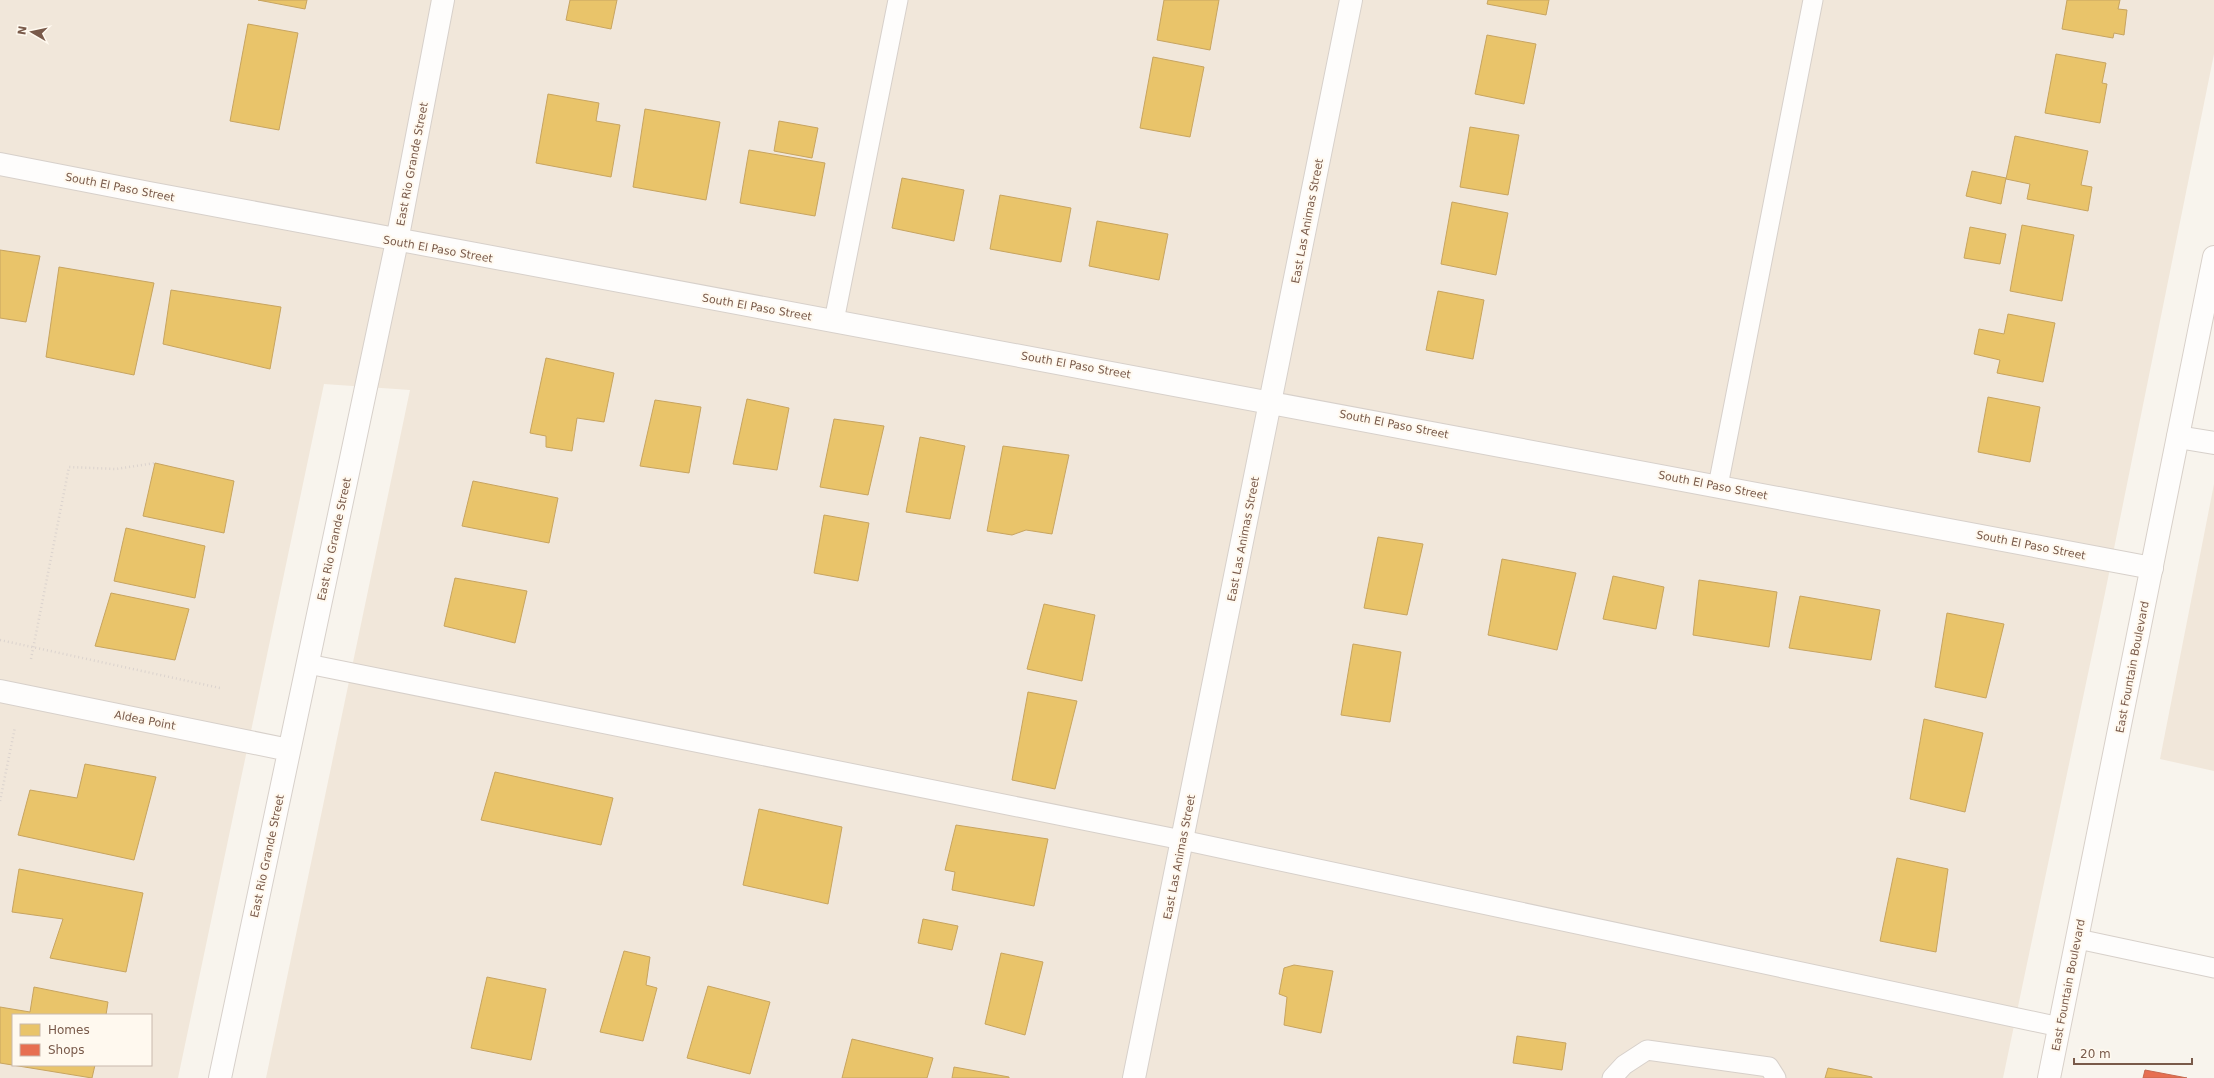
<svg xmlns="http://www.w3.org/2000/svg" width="2214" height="1078" font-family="'DejaVu Sans',sans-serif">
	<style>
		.residential { fill: #f1e7da; fill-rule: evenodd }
		.homes { fill: #e9c46a; stroke: #c7a460 }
		.shops { fill: #e76f51; stroke: #c6694f }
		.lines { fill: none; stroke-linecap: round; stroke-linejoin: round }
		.service-casing { stroke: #d7d0ca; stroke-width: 21 }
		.minor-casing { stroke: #d7d0ca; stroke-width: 24 }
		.secondary-casing { stroke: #d8d0c9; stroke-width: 24 }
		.path { stroke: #dbd3ce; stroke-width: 2.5; stroke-dasharray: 1 3; stroke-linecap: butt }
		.service { stroke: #fefdfc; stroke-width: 19 }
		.minor { stroke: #fefdfc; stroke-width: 22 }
		.secondary { stroke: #fefdfc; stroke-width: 22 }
		.labels { text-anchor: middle; stroke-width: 4; stroke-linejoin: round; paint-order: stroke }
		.street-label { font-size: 11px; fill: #795a4a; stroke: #fff9ef }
	</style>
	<rect width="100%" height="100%" fill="#f8f4ed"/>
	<path class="residential" d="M0 0H2214V54L2105 593 2003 1078H266L410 390 324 384 178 1078H0ZM13 1015H151V1065H13Z
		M2214 484V771L2160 759Z"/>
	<path class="homes" d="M258 0H307L305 9Z
		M570 0H617L611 29 566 20Z
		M1164 0H1219L1210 50 1157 40Z
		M1488 0H1549L1546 15 1487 4Z
		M2067 0H2120L2118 9 2127 10 2124 35 2114 33 2113 38 2062 29Z
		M248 24 298 33 279 130 230 121Z
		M1487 35 1536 44 1524 104 1475 94Z
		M2056 54 2106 63 2102 83 2107 84 2100 123 2045 113Z
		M1153 57 1204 67 1190 137 1140 128Z
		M548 94 599 103 596 121 620 125 611 177 536 163Z
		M645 109 720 122 706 200 633 187Z
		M779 121 818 128 812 158 774 151Z
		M1470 127 1519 135 1508 195 1460 187Z
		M2015 136 2088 151 2081 185 2092 187 2088 211 2027 199 2030 184 2006 179Z
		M749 150 825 163 815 216 740 203Z
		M1972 171 2006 178 2001 204 1966 196Z
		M902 178 964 190 954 241 892 228Z
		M1000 195 1071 208 1061 262 990 249Z
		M1452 202 1508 213 1496 275 1441 264Z
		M1097 221 1168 234 1159 280 1089 266Z
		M2022 225 2074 235 2062 301 2010 291Z
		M1970 227 2006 234 2000 264 1964 258Z
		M0 250 40 256 26 322 0 318Z
		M59 267 154 283 134 375 46 357Z
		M171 290 281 307 270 369 163 344Z
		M1438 291 1484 300 1473 359 1426 350Z
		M2008 314 2055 323 2043 382 1997 373 2000 360 1974 354 1979 329 2004 334Z
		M546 358 614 373 604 422 577 418 572 451 546 447V436L530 433Z
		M1988 397 2040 407 2030 462 1978 452Z
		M747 399 789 408 777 470 733 464Z
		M655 400 701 407 689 473 640 466Z
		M834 419 884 426 868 495 820 487Z
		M920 437 965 446 950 519 906 512Z
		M1003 446 1069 455 1052 534 1026 530 1012 535 987 531Z
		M155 463 234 481 224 533 143 516Z
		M473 481 558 498 549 543 462 526Z
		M824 515 869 523 858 581 814 573Z
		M126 528 205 546 195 598 114 581Z
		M1378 537 1423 544 1407 615 1364 608Z
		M1502 559 1576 573 1557 650 1488 635Z
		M1613 576 1664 587 1656 629 1603 619Z
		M455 578 527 591 515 643 444 626Z
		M1699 580 1777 592 1769 647 1693 635Z
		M111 593 189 609 175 660 95 646Z
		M1800 596 1880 610 1871 660 1789 648Z
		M1044 604 1095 615 1082 681 1027 669Z
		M1947 613 2004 624 1986 698 1935 687Z
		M1353 644 1401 652 1390 722 1341 715Z
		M1028 692 1077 701 1055 789 1012 780Z
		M1924 719 1983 733 1965 812 1910 799Z
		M85 764 156 777 134 860 18 835 30 790 77 798Z
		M495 772 613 798 601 845 481 820Z
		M759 809 842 827 828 904 743 885Z
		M956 825 1048 839 1034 906 952 890 955 872 945 870Z
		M1897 858 1948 869 1936 952 1880 941Z
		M19 869 143 893 126 972 50 958 63 919 12 912Z
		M923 919 958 926 952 950 918 943Z
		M624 951 650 957 646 985 657 988 643 1041 600 1032Z
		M1001 953 1043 962 1025 1035 985 1024Z
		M1294 965 1333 971 1321 1033 1284 1025 1287 997 1279 994 1284 968Z
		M487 977 546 989 531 1060 471 1048Z
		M708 986 770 1002 750 1074 687 1058Z
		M34 987 108 1002 106 1015H13V1065H95L92 1078 0 1063V1007L30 1012Z
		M1517 1036 1566 1043 1562 1070 1513 1063Z
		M852 1039 933 1058 927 1078H842Z
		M954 1067 1009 1077V1078H952Z
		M1828 1068 1872 1077V1078H1825Z"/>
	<path class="shops" d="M2145 1070 2187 1078H2143Z"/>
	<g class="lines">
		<defs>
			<path id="service" d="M834 321 898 0
				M1718 486 1813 0
				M308 664 1182 840 2060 1027
				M2078 939 2214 968
				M1612 1078 1624 1065 1647 1050 1769 1067 1776 1078"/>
			<path id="minor" d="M0 164C716 304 1435 428 2152 568
				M2178 437 2214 443
				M0 691 289 750
				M220 1078 397 241 443 0
				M1134 1078 1351 0"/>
			<path id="secondary" d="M2049 1078 2214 257"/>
		</defs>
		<use href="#service" class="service-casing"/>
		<use href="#minor" class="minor-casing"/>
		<use href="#secondary" class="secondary-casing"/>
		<path class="path" d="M0 640 220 688
			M31 659 69 467 116 469 155 463
			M0 801 15 727"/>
		<use href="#service" class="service"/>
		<use href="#minor" class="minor"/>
		<use href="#secondary" class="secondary"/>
	</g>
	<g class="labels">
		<g class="street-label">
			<text transform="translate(412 164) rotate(-79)" y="4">East Rio Grande Street</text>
			<text transform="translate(120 187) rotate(11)" y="4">South El Paso Street</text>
			<text transform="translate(1307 221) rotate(-79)" y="4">East Las Animas Street</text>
			<text transform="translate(438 249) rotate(10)" y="4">South El Paso Street</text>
			<text transform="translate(757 307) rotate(10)" y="4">South El Paso Street</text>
			<text transform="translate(1076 365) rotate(10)" y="4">South El Paso Street</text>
			<text transform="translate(1394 424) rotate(11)" y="4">South El Paso Street</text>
			<text transform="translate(1713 485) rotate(11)" y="4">South El Paso Street</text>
			<text transform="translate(334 539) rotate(-78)" y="4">East Rio Grande Street</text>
			<text transform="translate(1243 539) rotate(-79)" y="4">East Las Animas Street</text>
			<text transform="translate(2031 545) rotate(11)" y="4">South El Paso Street</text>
			<text transform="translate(2132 667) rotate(-79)" y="4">East Fountain Boulevard</text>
			<text transform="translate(145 720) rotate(11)" y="4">Aldea Point</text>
			<text transform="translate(267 856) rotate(-78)" y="4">East Rio Grande Street</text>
			<text transform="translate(1179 857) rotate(-79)" y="4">East Las Animas Street</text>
			<text transform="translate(2068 985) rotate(-79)" y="4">East Fountain Boulevard</text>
		</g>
	</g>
	<rect x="12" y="1014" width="140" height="52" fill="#fff9ef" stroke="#c9b9ad"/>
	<rect x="20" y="1024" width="20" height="12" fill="#e9c46a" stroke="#c9b9ad"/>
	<text x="48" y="1034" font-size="12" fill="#795a4a">Homes</text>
	<rect x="20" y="1044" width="20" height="12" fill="#e76f51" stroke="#c9b9ad"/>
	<text x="48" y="1054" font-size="12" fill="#795a4a">Shops</text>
	<g transform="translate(32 32) rotate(279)" stroke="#fff9ef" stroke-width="3" paint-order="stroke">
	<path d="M0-3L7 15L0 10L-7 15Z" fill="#795a4a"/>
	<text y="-6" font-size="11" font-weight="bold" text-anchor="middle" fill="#795a4a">N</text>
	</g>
	<path d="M2074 1058v6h118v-6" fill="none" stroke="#795a4a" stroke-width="2"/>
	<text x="2080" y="1058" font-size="12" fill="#795a4a" stroke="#fff9ef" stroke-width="3" paint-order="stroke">20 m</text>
</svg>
